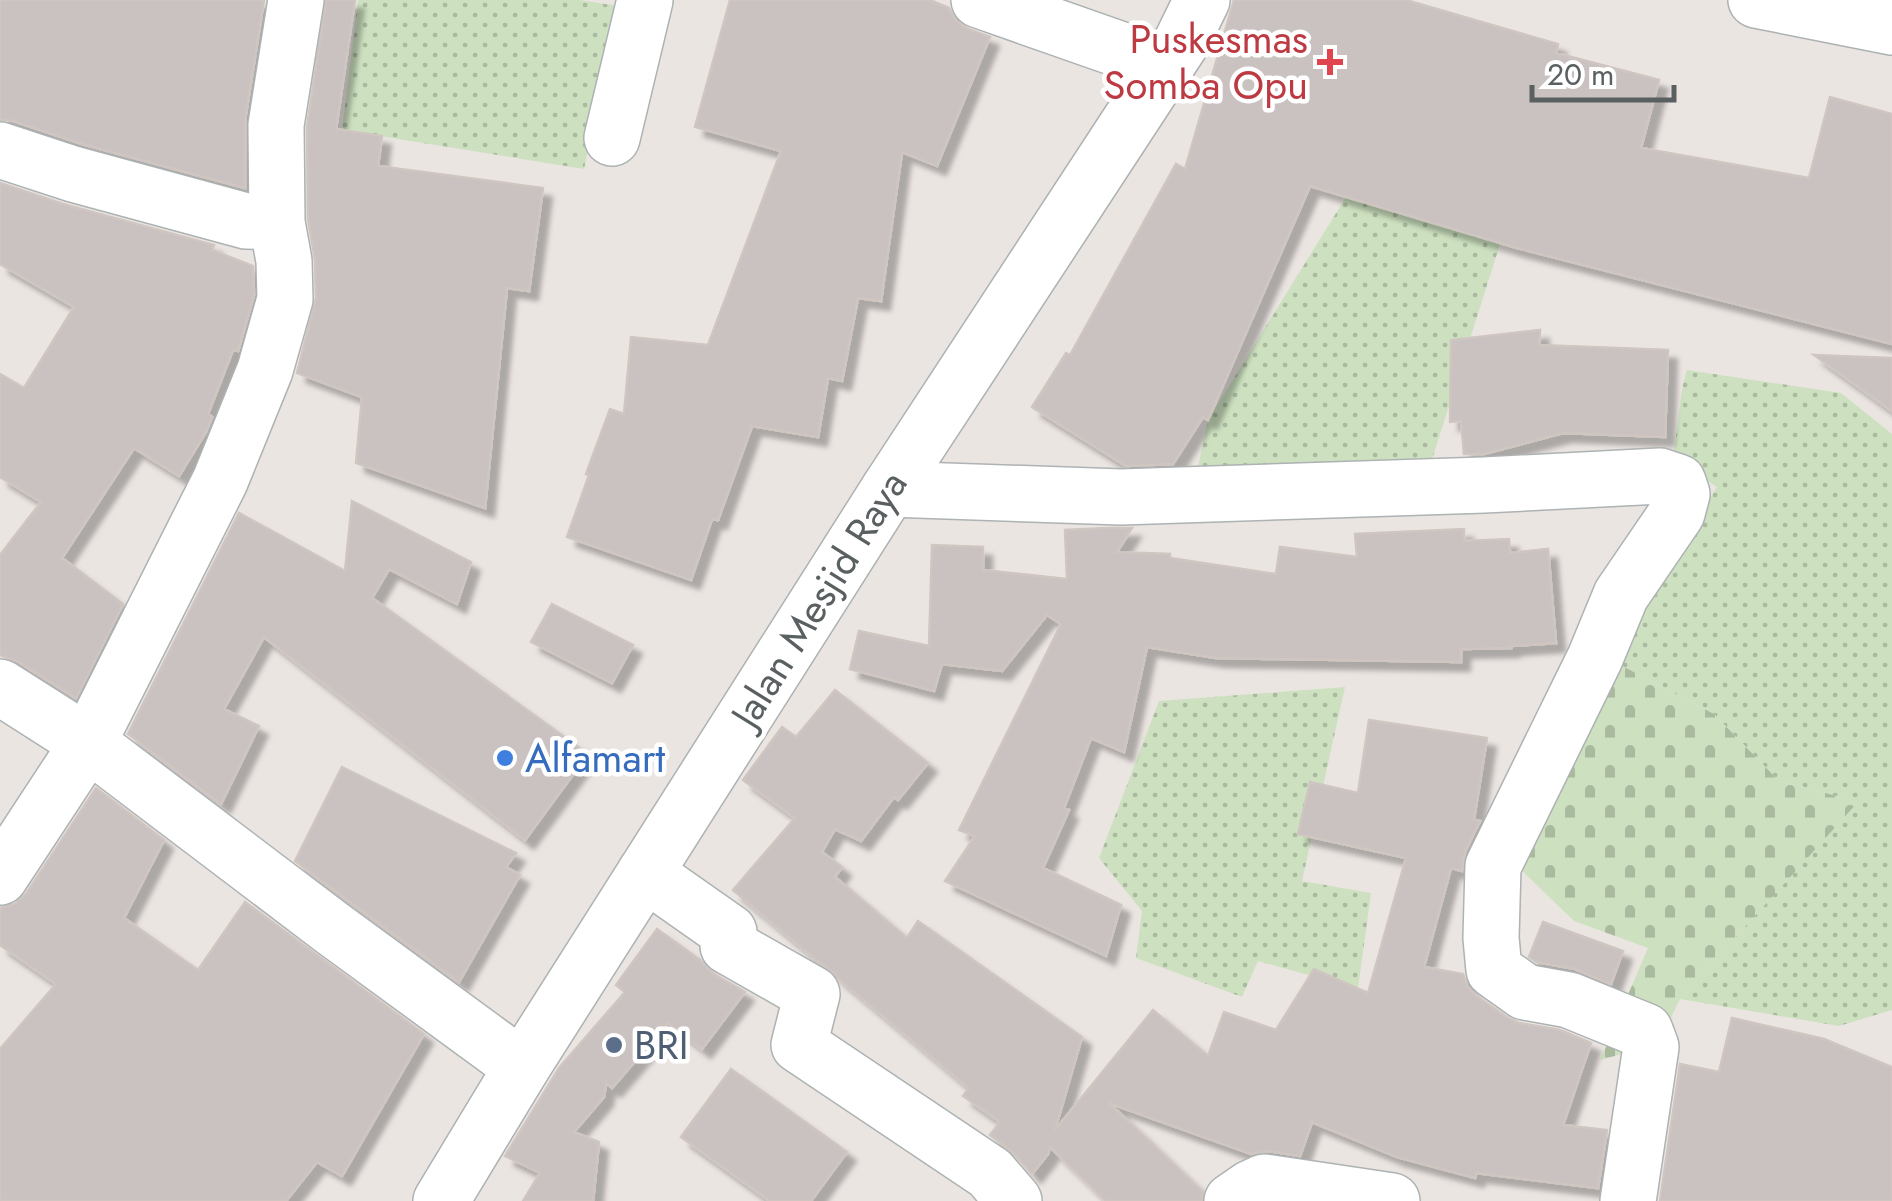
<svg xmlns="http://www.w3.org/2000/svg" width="1892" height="1201" font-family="Jost,sans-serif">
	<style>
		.grass { fill: url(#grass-dots) }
		.cemetery { fill: url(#cemetery-stones) }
		.building { fill: #c9c2c0; stroke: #cfc5c1; stroke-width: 2.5; filter: url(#shadow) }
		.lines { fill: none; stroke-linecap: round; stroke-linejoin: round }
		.street-casing { stroke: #adb2b3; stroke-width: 58 }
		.secondary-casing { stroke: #acb2b4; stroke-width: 58 }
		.street { stroke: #fff; stroke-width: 55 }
		.secondary { stroke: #fff; stroke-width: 55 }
		.health-dot { fill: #e0444e; stroke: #fff; stroke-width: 4 }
		.shop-dot { fill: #3f7fe0; stroke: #fff; stroke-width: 4 }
		.service-dot { fill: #5c6f8a; stroke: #fff; stroke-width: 4 }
		.labels { text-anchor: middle; stroke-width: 9; stroke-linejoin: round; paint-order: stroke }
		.health-label { font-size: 40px; fill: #be3a42; stroke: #fff; text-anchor: end }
		.street-label { font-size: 40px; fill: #5a6061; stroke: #fff }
		.shop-label { font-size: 40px; fill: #366cbe; stroke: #fff; text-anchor: start }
		.service-label { font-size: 40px; fill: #4e5e75; stroke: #fff; text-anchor: start }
	</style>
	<defs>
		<pattern id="grass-dots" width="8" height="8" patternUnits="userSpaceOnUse" patternTransform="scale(2.5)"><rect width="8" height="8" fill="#cde1c0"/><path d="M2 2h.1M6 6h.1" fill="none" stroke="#a9ba9f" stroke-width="1.8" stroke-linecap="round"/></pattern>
		<pattern id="cemetery-stones" width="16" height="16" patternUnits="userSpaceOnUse" patternTransform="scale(2.5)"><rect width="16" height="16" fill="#cde1c0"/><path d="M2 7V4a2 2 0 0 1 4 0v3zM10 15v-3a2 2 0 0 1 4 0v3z" fill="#a9ba9f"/></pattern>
		<filter id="shadow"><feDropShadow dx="9" dy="9" stdDeviation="2.5" flood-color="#0004"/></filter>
	</defs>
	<rect width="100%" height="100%" fill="#ebe5e2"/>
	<path class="grass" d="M358 0H580L618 6 584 169 342 130Z
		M1346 197 1501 241 1429 469 1197 471 1208 420Z
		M1687 370 1841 393 1892 434V1010L1839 1026 1680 999 1857 802 1778 780 1714 714 1609 659 1717 487 1673 458 1683 383Z
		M1345 687 1302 881 1371 893 1358 989 1258 961 1242 997 1136 958 1142 911 1099 858 1159 701Z"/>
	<path class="cemetery" d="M1609 659 1714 714 1778 780 1858 802 1680 999 1658 1044 1600 1060 1648 948 1574 921 1514 863Z"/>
	<path class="building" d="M0 0H264L245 120V188L82 144 10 120H0Z
		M326 0H355L336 129 382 136 378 166 543 188 529 291 507 288 485 508 356 463 362 397 297 373 316 298 315 260 308 219 307 127Z
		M730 0H930L949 8 956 21 968 29 990 37 937 166 902 152 881 301 858 298 842 381 828 378 818 437 752 426 718 520 712 519 691 580 567 537 589 475 586 474 610 409 624 414 631 337 708 345 781 151 695 127Z
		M1234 0H1406L1558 44 1556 53 1659 80 1641 148 1809 178 1830 97 1892 114V344L1517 248 1310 186 1208 420 1203 417 1173 464 1126 466 1032 407 1066 353 1070 355 1176 164 1185 169Z
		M0 183 63 204 214 245 212 250 253 266 254 295 238 351 233 350 208 414 212 417 206 432 179 476 134 448 62 558 123 604 76 698 17 661 0 655V555L41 502 0 477V374L24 388 74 307 0 264Z
		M1540 330 1539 345 1668 350 1665 437 1563 433 1484 454H1464L1461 421 1450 422 1451 340Z
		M1814 355 1892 358V411Z
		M352 501 471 562 457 604 389 569 372 598 588 754 525 840 264 637 224 709 259 726 221 804 128 734 239 513 345 571Z
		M1108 528H1132L1117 552 1170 554V558L1276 574 1280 547 1357 557 1355 534 1464 529V541L1509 539 1510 553 1548 549 1556 643 1511 646V648L1461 649V662L1216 658 1147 647 1124 752 1091 738 1064 808 1069 810 1043 868 1121 905 1106 956 945 881 975 836 959 830 1061 624 1047 615 1002 671 942 664 934 691 850 669 859 631 929 646 932 545 983 547V570L1067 579 1065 530Z
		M552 604 633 645 612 683 531 642Z
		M835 690 928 763 898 800 894 797 861 841 835 829 822 852 842 867 835 877 907 938 918 921 1082 1037 1055 1130 1153 1010 1208 1056 1224 1012 1276 1030 1314 969 1368 993 1406 858 1298 834 1310 782 1358 793 1369 720 1487 738 1474 819 1480 821 1465 852 1462 871 1451 868 1424 967 1463 974 1467 986 1475 995 1508 1018 1519 1023 1560 1030 1591 1043 1563 1125 1607 1130 1598 1188 1476 1173 1475 1178 1397 1157 1312 1122 1300 1156 1269 1151 1251 1154 1109 1103 1203 1192 1201 1201H1106L1050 1147 1048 1154 1032 1174 1013 1152 990 1135 1000 1122 963 1096 969 1088 838 978 828 968 818 961 733 890 795 818 743 780 782 727 796 737Z
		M342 767 516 853 506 867 520 875 459 982 295 861Z
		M96 788 164 840 124 918 198 970 245 902 424 1034 342 1176 317 1162 286 1201H0V1049L56 984 0 945V908L15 904 26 894Z
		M1543 922 1623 951 1611 984 1575 969 1537 962 1529 957Z
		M657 929 700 960 712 973 745 992 702 1049 668 1023 612 1088 606 1083 604 1097 574 1132 599 1142 593 1201H523L540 1173 505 1156 559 1068 625 992 616 985Z
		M1732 1018 1824 1039 1892 1067V1201H1660L1680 1064 1719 1072Z
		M731 1069 847 1152 811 1201H770L681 1137Z"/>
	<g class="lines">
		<defs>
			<path id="street" d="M979 0 1167 66
				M612 138 645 0
				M0 150 73 174 246 221 277 222 284 261 285 299 265 370 220 481 88 743 0 877
				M277 222 276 125 296 0
				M889 489 1121 497 1484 485 1660 476 1678 482 1682 494 1677 513 1621 595 1595 658 1493 866 1491 938 1494 970 1525 992 1569 1000 1645 1031 1651 1047 1628 1201
				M0 687 88 743 332 928 522 1067
				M645 873 729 932 728 946 812 994 799 1045 990 1173 1014 1201
				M1232 1201 1251 1188 1264 1182 1392 1201"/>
			<path id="secondary" d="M1756 0 1892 27
				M441 1201 522 1067 889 489 1181 43 1202 0"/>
		</defs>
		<use href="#street" class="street-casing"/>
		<use href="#secondary" class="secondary-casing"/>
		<use href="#street" class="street"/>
		<use href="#secondary" class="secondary"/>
	</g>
	<path class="health-dot" d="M1325 47h10v10h10v10h-10v10h-10v-10h-10v-10h10z"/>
	<circle class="shop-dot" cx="505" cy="758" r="10"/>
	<circle class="service-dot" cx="614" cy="1045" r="10"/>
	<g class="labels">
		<g class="health-label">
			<text x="1308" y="53">Puskesmas<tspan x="1308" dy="46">Somba Opu</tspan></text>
		</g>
		<g class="street-label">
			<text transform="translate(819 599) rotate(-58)" y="14">Jalan Mesjid Raya</text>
		</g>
		<g class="shop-label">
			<text x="525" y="772">Alfamart</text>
		</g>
		<g class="service-label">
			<text x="634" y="1059">BRI</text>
		</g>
	</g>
	<path d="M1532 85v15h142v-15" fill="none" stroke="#5a6061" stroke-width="5"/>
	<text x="1547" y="85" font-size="30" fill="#5a6061" stroke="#ffffff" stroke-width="8" paint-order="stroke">20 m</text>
</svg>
